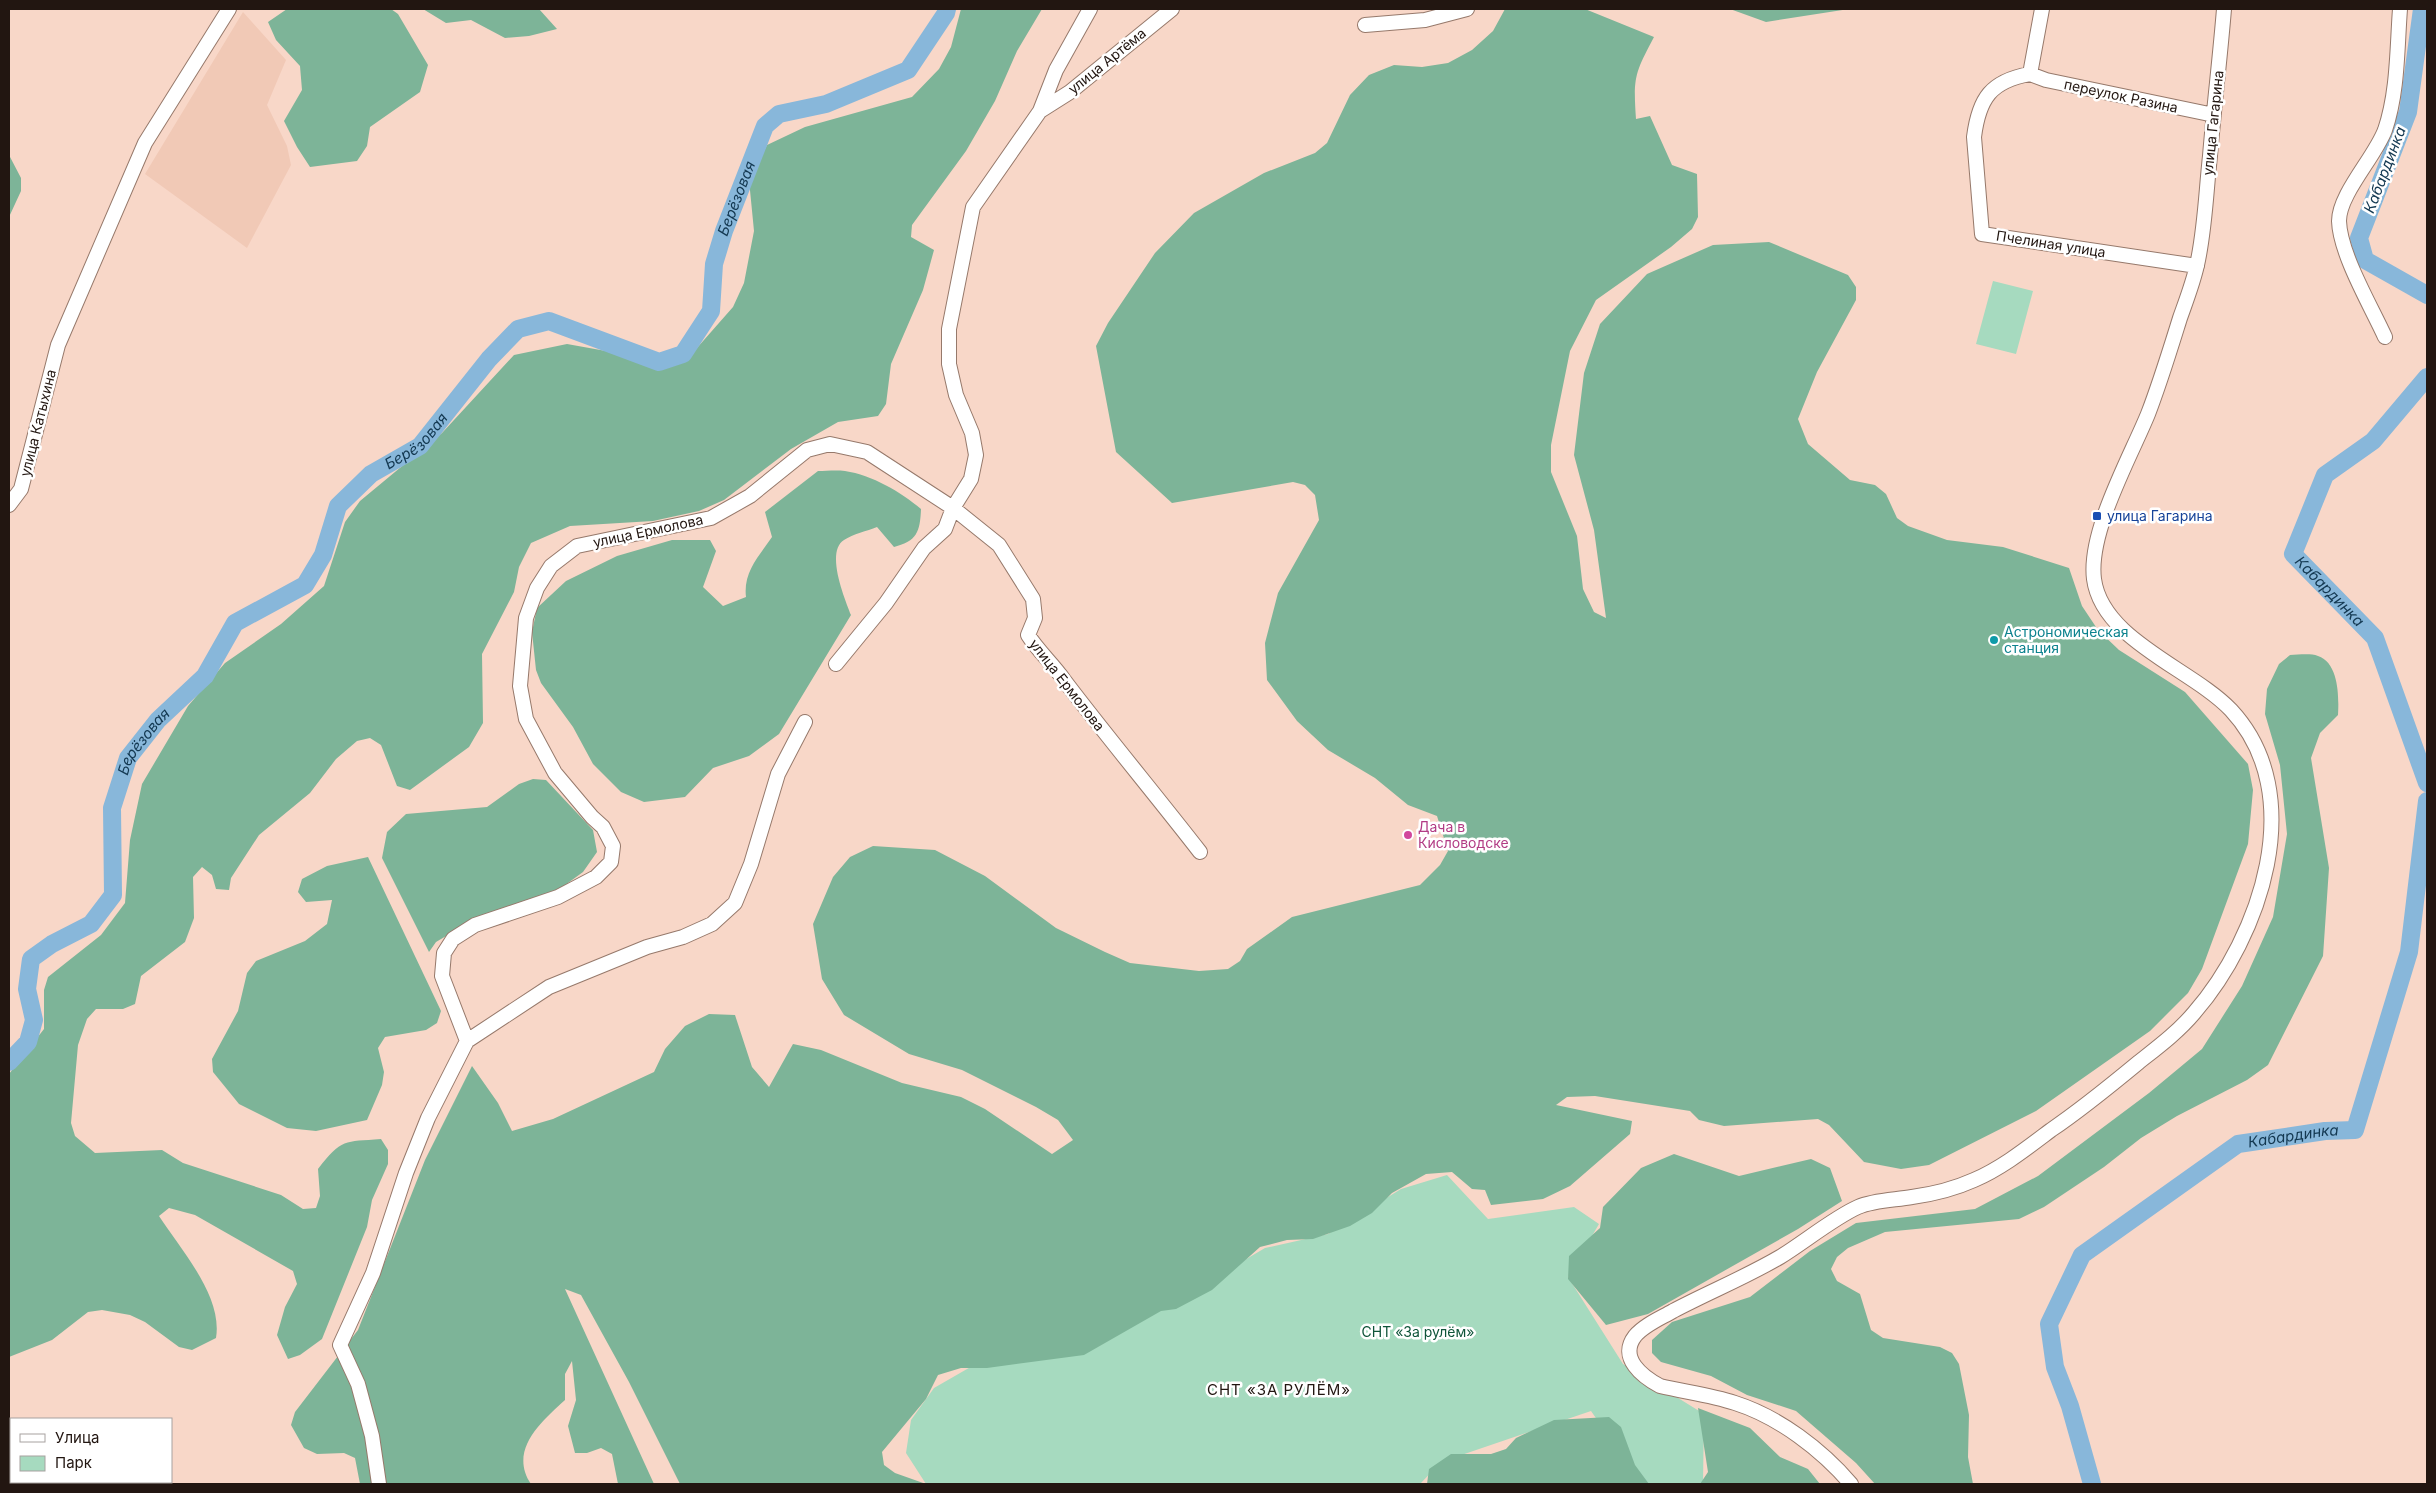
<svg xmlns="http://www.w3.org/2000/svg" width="2436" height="1493" font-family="Inter,sans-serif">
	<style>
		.built { fill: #f1c9b6 }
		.green { fill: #a6dabf }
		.forest { fill: #7db498 }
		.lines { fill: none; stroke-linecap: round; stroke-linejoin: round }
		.river { stroke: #88b7da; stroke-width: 18 }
		.minor-casing { stroke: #96796b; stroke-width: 16 }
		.minor { stroke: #fff; stroke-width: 14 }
		.transit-dot { fill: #1a4fb4; stroke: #fff; stroke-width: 2 }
		.culture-dot { fill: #0f9aa8; stroke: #fff; stroke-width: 2 }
		.hotel-dot { fill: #d1479c; stroke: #fff; stroke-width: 2 }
		.labels { text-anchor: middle; stroke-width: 5; stroke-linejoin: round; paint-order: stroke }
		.street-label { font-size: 14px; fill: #221611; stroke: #fff }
		.transit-label { font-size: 14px; fill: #164399; stroke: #fff; text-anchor: start }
		.culture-label { font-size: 14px; fill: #0d838f; stroke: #fff; text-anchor: start }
		.hotel-label { font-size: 14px; fill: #b23c85; stroke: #fff; text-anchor: start }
		.park-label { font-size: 14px; fill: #0e5439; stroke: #fff }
		.water-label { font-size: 15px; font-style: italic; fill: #133851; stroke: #fff }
		.neighbourhood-label { font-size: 15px; letter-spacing: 1px; fill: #221611; stroke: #fff }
	</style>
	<rect width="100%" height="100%" fill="#f8d7c8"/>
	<path class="built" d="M243 12 286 60 267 105 287 146 291 165 247 248 145 174Z"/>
	<path class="green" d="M1993 281 2033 291 2016 354 1976 344Z
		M1447 1175 1488 1219 1574 1207 1599 1224 1568 1277 1623 1364 1704 1414 1703 1484H1642L1591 1411 1441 1462 1420 1484H926L906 1453 911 1420 934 1388 974 1365 1097 1347 1265 1248 1328 1234 1401 1189Z"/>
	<path class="forest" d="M287 9H391L398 14 428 65 420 92 370 127 367 146 357 161 310 167 297 147 284 121 302 90 300 66 276 40 268 22Z
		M423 9H539L557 29 529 36 505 38 471 20 446 23Z
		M961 9H1042L1017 51 995 101 966 151 912 225 911 237 934 250 923 290 891 364 886 404 878 416 838 422 791 449 724 500 699 511 653 521 570 526 531 543 519 567 514 592 482 654 483 723 469 747 410 790 397 786 381 745 370 738 357 741 336 759 310 793 259 835 231 878 229 890 216 889 212 875 202 867 193 877 194 918 185 942 141 976 135 1004 123 1009H96L87 1019 78 1045 71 1123 75 1136 95 1153 162 1150 183 1163 281 1195 303 1209 316 1208 320 1196 318 1169C342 1138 344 1142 381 1139L388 1150V1164L372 1200 367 1227 322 1339 300 1355 288 1359 277 1335 285 1307 297 1284 293 1271 195 1215 169 1208 159 1216C181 1250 223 1296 216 1338L192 1350 179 1347 145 1322 130 1315 102 1310 88 1312 52 1340 9 1357V1074L44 1029V990L48 977 101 935 125 903 130 840 142 784 188 706 225 663 281 624 324 586 345 522 360 501 442 433 514 355 567 344 606 351 653 367 678 364 689 357 733 307 744 283 754 231 749 180 767 145 805 127 912 97 939 69 951 47Z
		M1505 9H1585L1654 37C1635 73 1633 77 1636 119L1650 116 1672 165 1697 174 1698 217 1692 229 1671 247 1596 300 1570 351 1551 445V472L1577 536 1583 589 1594 612 1606 618 1594 530 1574 455 1584 373 1600 324 1647 274 1713 245 1769 242 1848 275 1856 287V300L1817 372 1798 419 1808 444 1850 480 1875 485 1886 494 1897 518 1908 526 1947 540 2003 547 2069 568 2082 606 2098 630 2119 650 2185 692 2248 764 2253 790 2248 844 2202 969 2188 993 2150 1031 2036 1111 1929 1165 1901 1169 1864 1162 1829 1125 1818 1119 1724 1126 1699 1120 1690 1111 1595 1096 1567 1097 1556 1105 1632 1121 1630 1134 1570 1186 1543 1199 1491 1205 1485 1190 1472 1189 1452 1172 1426 1174 1392 1193 1372 1213 1350 1226 1313 1239 1287 1240 1260 1247 1212 1290 1176 1309 1161 1311 1084 1355 987 1368H961L938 1375 926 1399 882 1452 884 1465 895 1473 926 1484H680L629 1382 581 1295 565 1289 654 1484H618L612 1454 601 1448 587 1453H575L568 1426 576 1400 572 1361 565 1374V1400C542 1421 508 1450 531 1484H360L355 1458 344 1453 317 1454 304 1448 291 1425 295 1412 358 1330 425 1160 472 1066 498 1103 512 1131 553 1119 654 1072 665 1049 685 1026 709 1014 735 1015 752 1067 769 1087 793 1044 821 1050 902 1083 961 1097 985 1109 1052 1154 1073 1140 1058 1120 1036 1107 962 1070 909 1054 844 1015 822 979 813 924 833 877 850 857 873 846 935 850 985 876 1056 928 1105 952 1130 963 1199 971 1228 969 1240 961 1247 949 1292 917 1420 885 1440 865 1448 851 1437 816 1408 805 1375 778 1328 750 1297 721 1267 680 1265 643 1278 593 1319 520 1315 495 1305 485 1293 482 1172 503 1116 452 1096 346 1108 323 1155 253 1194 213 1264 173 1315 153 1327 143 1350 95 1369 75 1394 65 1422 67 1448 63 1472 50 1493 31Z
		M1730 9H1849L1766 22Z
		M9 155 21 178V191L9 217Z
		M818 471C826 471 836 470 845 471 872 475 901 492 921 509 920 532 917 541 894 547L877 527C867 531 853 534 844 540 825 552 845 599 851 615L779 734 749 756 713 768 685 797 644 802 621 792 593 764 573 727 541 683 536 670 532 632 537 608 566 581 617 556 672 540H710L716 551 703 587 723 606 746 597C743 572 759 556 772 537L765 512Z
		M2290 655C2298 655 2310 653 2318 656 2339 663 2339 697 2338 715L2320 733 2311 758 2329 868 2323 956 2268 1065 2247 1080 2177 1116 2141 1138 2104 1167 2044 1207 2019 1219 1885 1232 1848 1248 1837 1257 1831 1269 1837 1281 1860 1294 1871 1330 1883 1338 1940 1347 1952 1353 1959 1364 1969 1415 1968 1457 1973 1484H1875L1856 1463 1796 1411 1747 1395 1711 1376 1661 1362 1652 1353V1340L1672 1322 1750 1297 1810 1251 1856 1223 1975 1209 2038 1176 2149 1093 2202 1049 2242 986 2273 917 2287 834 2280 765 2265 714 2267 689 2279 664Z
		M533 779 546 780 593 830 597 852 583 872 561 888 473 920 436 942 429 952 382 858 387 832 406 814 487 807 519 784Z
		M368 857 441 1011 437 1023 426 1030 385 1037 378 1048 384 1072 382 1085 367 1120 316 1131 287 1128 239 1104 213 1072 212 1059 238 1011 247 973 256 961 305 941 327 924 332 900 306 902 298 892 302 879 327 866Z
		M1674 1154 1739 1176 1811 1159 1830 1168 1842 1201 1798 1229 1648 1314 1606 1325 1568 1279 1569 1256 1600 1228 1603 1207 1641 1168Z
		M1698 1408 1750 1428 1780 1457 1808 1469 1820 1484H1700L1708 1472Z
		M1609 1417 1621 1427 1635 1465 1649 1484H1427L1429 1469 1451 1454H1491L1506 1449 1516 1438 1554 1420Z"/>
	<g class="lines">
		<g class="river">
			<path d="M2422 9 2408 112 2359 238 2365 260 2427 295"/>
			<path id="s1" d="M2427 377 2373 441 2325 475 2293 554 2375 638 2427 783"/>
			<path id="s2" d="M9 1062 28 1042 34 1020 27 989 31 959 52 944 91 924 113 895 112 808 128 758 158 720 205 676 235 623 305 585 323 555 338 506 371 474 420 446 489 359 518 329 549 321 659 362 683 354 711 311 714 264 724 231 765 126 779 114 826 104 908 70 946 13 947 9"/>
			<path id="s3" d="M2092 1484 2070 1406 2055 1367 2049 1324 2082 1255 2238 1144 2325 1131 2355 1130 2409 952 2427 801"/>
		</g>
		<defs>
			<path id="minor" d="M2042 9 2030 74C1991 81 1979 98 1974 137L1982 234 2197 266
				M1365 25 1425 20 1467 9
				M2030 74 2046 80 2214 115
				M1040 111 1070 92 1172 9
				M2385 337C2371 306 2340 254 2339 221 2339 194 2375 157 2385 130 2398 92 2397 48 2400 9
				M9 505 21 489 58 345 145 143 229 9
				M836 664 886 603 924 548 945 529 953 508 971 479 976 455 972 433 956 395 949 364V329L973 207 1040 111 1056 70 1090 9
				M467 1041 442 976 444 953 453 939 475 925 558 897 596 877 611 862 613 846 603 827 592 817 555 773 526 719 520 686 526 618 537 588 551 566 577 546 711 518 750 496 807 450 830 444 867 452 953 508 999 545 1033 599 1035 618 1028 635C1038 651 1053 664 1064 680 1108 738 1155 794 1200 852
				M379 1484 372 1436 358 1384 340 1345 373 1273 406 1173 428 1118 467 1041 549 987 647 947 683 937 712 924 735 903 751 864 778 774 805 722
				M1851 1484C1822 1450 1779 1417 1735 1403 1711 1395 1685 1392 1660 1386 1643 1377 1618 1358 1635 1336 1644 1325 1661 1318 1673 1311 1709 1292 1746 1277 1780 1257 1803 1243 1835 1217 1858 1207 1874 1200 1895 1200 1912 1197 1934 1194 1954 1189 1974 1180 2002 1168 2027 1148 2051 1130 2082 1109 2110 1086 2139 1062 2158 1047 2178 1032 2194 1013 2260 937 2310 795 2231 710 2192 669 2102 640 2094 579 2088 532 2130 458 2148 414 2160 383 2170 350 2180 318 2186 301 2193 283 2197 265 2205 230 2206 192 2210 156 2214 107 2220 58 2224 9"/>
		</defs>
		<use href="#minor" class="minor-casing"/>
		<use href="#minor" class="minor"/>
	</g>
	<rect class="transit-dot" x="2092" y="511" width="10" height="10" rx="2.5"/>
	<circle class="culture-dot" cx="1994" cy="640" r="5"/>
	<circle class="hotel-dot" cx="1408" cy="835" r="5"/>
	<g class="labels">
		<g class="street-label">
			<text transform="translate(1107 61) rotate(-39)" y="5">улица Артёма</text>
			<text transform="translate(2121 96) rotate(12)" y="5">переулок Разина</text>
			<text transform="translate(2213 123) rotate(-84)" y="5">улица Гагарина</text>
			<text transform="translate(2051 244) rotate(9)" y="5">Пчелиная улица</text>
			<text transform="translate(38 423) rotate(-76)" y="5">улица Катыхина</text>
			<text transform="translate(648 531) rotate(-12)" y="5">улица Ермолова</text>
			<text transform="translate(1067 685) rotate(52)" y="5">улица Ермолова</text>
		</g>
		<g class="transit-label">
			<text x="2107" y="521">улица Гагарина</text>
		</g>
		<g class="culture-label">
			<text x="2004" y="637">Астрономическая<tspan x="2004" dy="16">станция</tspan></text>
		</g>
		<g class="hotel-label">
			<text x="1418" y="832">Дача в<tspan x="1418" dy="16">Кисловодске</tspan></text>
		</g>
		<g class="park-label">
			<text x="1418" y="1337">СНТ «За рулём»</text>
		</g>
		<g class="water-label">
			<text transform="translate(2385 170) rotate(-69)" y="5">Кабардинка</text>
			<text dy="5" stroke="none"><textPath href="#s2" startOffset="1295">Берёзовая</textPath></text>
			<text dy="5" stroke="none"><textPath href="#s2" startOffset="800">Берёзовая</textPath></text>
			<text dy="5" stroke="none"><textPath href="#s1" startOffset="280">Кабардинка</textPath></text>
			<text dy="5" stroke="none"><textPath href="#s2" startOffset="380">Берёзовая</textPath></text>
			<text dy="5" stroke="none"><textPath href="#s3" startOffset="490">Кабардинка</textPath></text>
		</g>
		<g class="neighbourhood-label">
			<text x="1279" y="1395">СНТ «ЗА РУЛЁМ»</text>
		</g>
	</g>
	<rect width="2436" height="1493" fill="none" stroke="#221611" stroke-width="20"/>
	<rect x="10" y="1418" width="162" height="65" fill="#ffffff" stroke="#a7a2a0"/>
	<rect x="20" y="1434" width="25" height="8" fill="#ffffff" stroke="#a7a2a0"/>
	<text x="55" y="1443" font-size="15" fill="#221611">Улица</text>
	<rect x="20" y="1456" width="25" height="15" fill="#a6dabf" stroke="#a7a2a0"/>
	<text x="55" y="1468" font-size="15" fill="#221611">Парк</text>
</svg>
